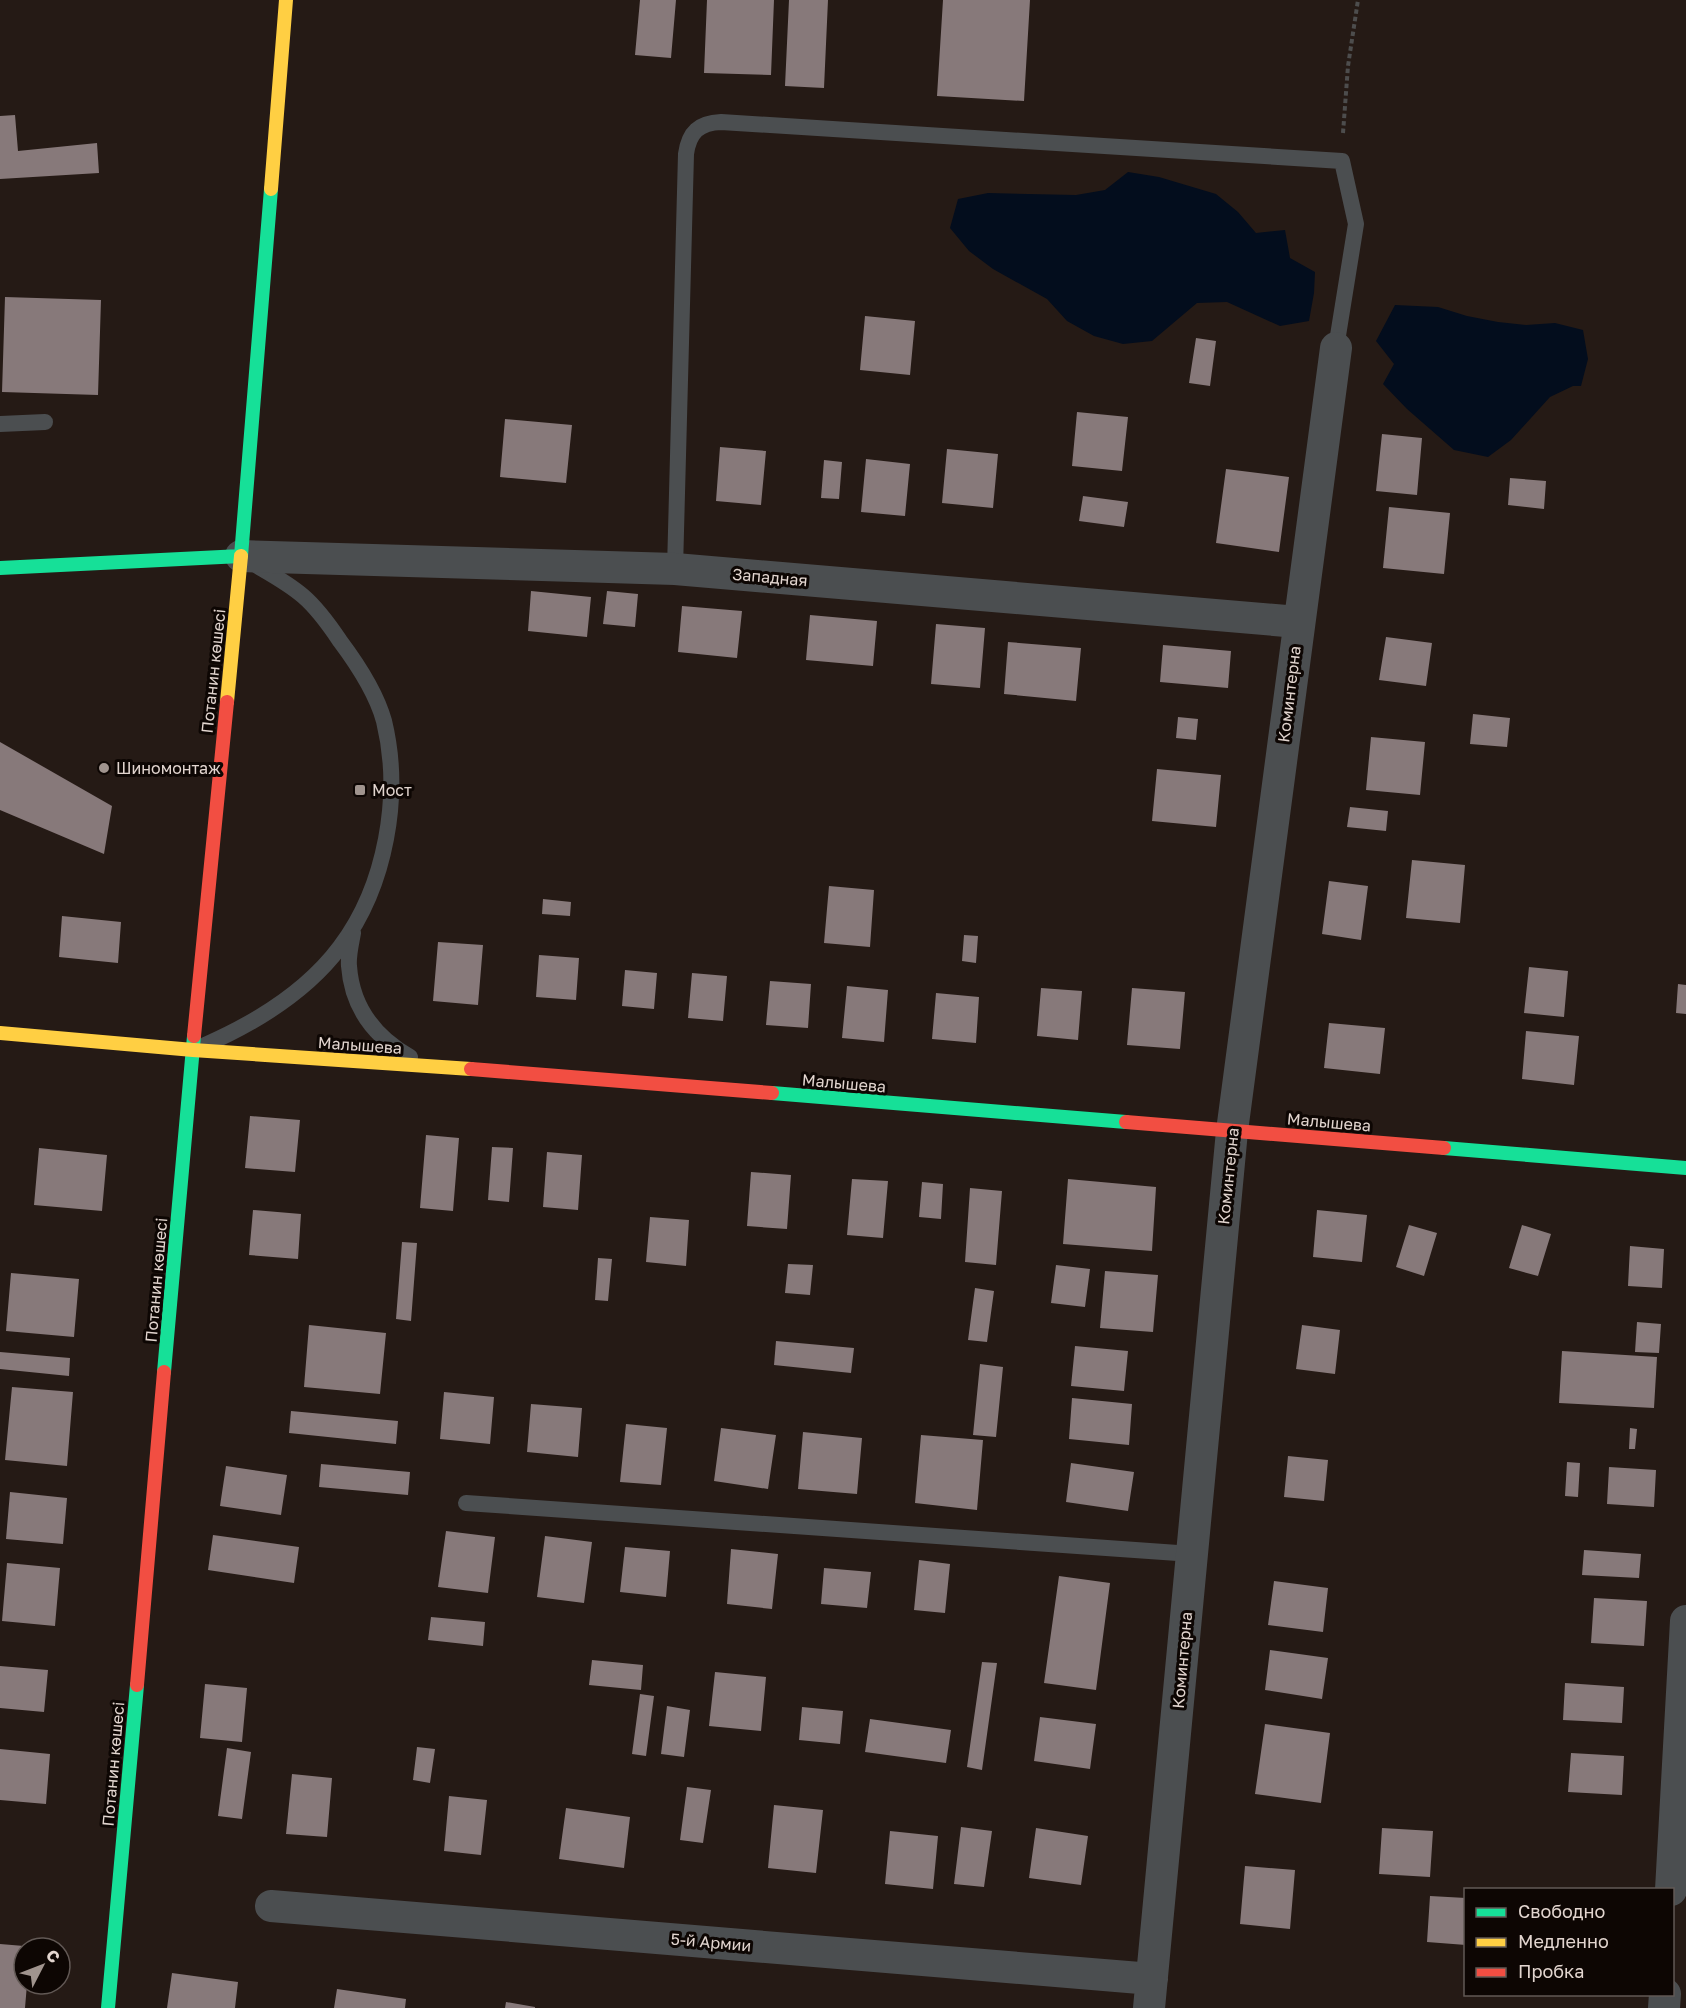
<svg xmlns="http://www.w3.org/2000/svg" width="1686" height="2008" font-family="'Golos Text',sans-serif">
	<style>
		.water { fill: #030d1d }
		.building { fill: #87797a }
		.lines { fill: none; stroke-linecap: round; stroke-linejoin: round }
		.path { stroke: #4d4d4d; stroke-width: 4; stroke-dasharray: 4.5 3; stroke-linecap: butt }
		.lane { stroke: #4b4e50; stroke-width: 16 }
		.street { stroke: #4b4e50; stroke-width: 32 }
		.fast { stroke: #16e098; stroke-width: 14 }
		.slow { stroke: #ffcf43; stroke-width: 14 }
		.jam { stroke: #f24e42; stroke-width: 14 }
		.poi-dot { fill: #a0948e; stroke: #0d0603; stroke-width: 2 }
		.labels { text-anchor: middle; stroke-width: 6; stroke-linejoin: round; paint-order: stroke }
		.street-label { font-size: 16px; fill: #e2d5cf; stroke: #0d0603 }
		.poi-label { font-size: 16px; fill: #e2d5cf; stroke: #0d0603; text-anchor: start }
	</style>
	<rect width="100%" height="100%" fill="#251a15"/>
	<path class="water" d="M1128 172 1159 177 1216 194 1238 212 1256 233 1285 230 1290 258 1315 272 1314 293 1309 321 1280 326 1227 302 1197 303 1152 341 1123 344 1094 336 1067 321 1047 299 993 269 969 251 950 228 958 199 988 193 1076 195 1105 190Z
		M1395 305 1438 307 1467 316 1498 322 1526 325 1555 323 1583 330 1588 359 1581 386H1573L1550 397 1511 440 1488 457 1454 450 1407 409 1383 384 1394 364 1376 341Z"/>
	<path class="building" d="M640 0H676L671 58 635 55Z
		M707 0H774L771 75 704 73Z
		M789 0H828L824 88 785 86Z
		M943 0H1030L1024 101 937 96Z
		M15 115 18 151 97 143 99 173 0 179V116Z
		M5 297 101 300 98 395 2 392Z
		M865 316 915 321 910 375 860 370Z
		M1196 338 1216 341 1210 386 1189 383Z
		M1077 412 1128 417 1122 471 1072 466Z
		M505 419 572 425 566 483 500 477Z
		M1382 434 1422 438 1417 495 1376 491Z
		M720 447 766 451 761 505 716 501Z
		M947 449 998 454 993 508 942 503Z
		M866 459 910 464 905 516 861 512Z
		M824 460 842 462 839 499 821 498Z
		M1226 469 1289 477 1279 552 1216 543Z
		M1510 478 1546 481 1544 509 1508 505Z
		M1083 496 1128 502 1124 527 1079 521Z
		M1389 507 1450 513 1444 574 1383 568Z
		M531 591 591 597 587 637 528 631Z
		M607 591 638 594 635 627 603 624Z
		M682 606 742 611 737 658 678 652Z
		M810 615 877 621 873 666 806 660Z
		M936 624 985 628 980 688 931 684Z
		M1386 637 1432 643 1426 686 1379 680Z
		M1008 642 1081 648 1076 701 1004 694Z
		M1163 645 1231 651 1228 688 1160 682Z
		M1473 714 1510 718 1507 747 1470 744Z
		M1178 717 1198 719 1196 740 1176 738Z
		M1371 737 1425 742 1420 795 1366 790Z
		M0 742 112 806 104 854 0 810Z
		M1157 769 1221 775 1216 827 1152 821Z
		M1350 807 1388 811 1386 831 1347 827Z
		M1412 860 1465 865 1460 923 1406 918Z
		M1329 881 1368 886 1361 940 1322 934Z
		M829 886 874 890 870 947 824 943Z
		M543 899 571 902 570 916 542 914Z
		M62 916 121 922 118 963 59 957Z
		M964 935 978 936 976 963 962 961Z
		M438 942 483 945 478 1005 433 1001Z
		M539 955 579 958 576 1000 536 997Z
		M1529 967 1568 971 1564 1017 1524 1013Z
		M625 970 657 973 654 1009 622 1006Z
		M692 973 727 976 723 1021 688 1018Z
		M770 981 811 984 808 1028 766 1025Z
		M1678 984 1686 985V1014L1676 1013Z
		M847 986 888 990 884 1042 842 1038Z
		M1041 988 1082 991 1078 1040 1037 1036Z
		M1132 988 1185 992 1180 1049 1127 1045Z
		M936 993 979 997 976 1043 932 1039Z
		M1329 1023 1385 1028 1380 1074 1324 1068Z
		M1526 1031 1579 1036 1574 1085 1522 1079Z
		M250 1116 300 1120 295 1172 245 1168Z
		M426 1135 459 1138 453 1211 420 1208Z
		M492 1147 513 1148 509 1202 488 1200Z
		M39 1148 107 1155 102 1211 34 1205Z
		M547 1152 582 1155 578 1210 543 1207Z
		M751 1172 791 1175 787 1229 747 1226Z
		M852 1179 888 1181 883 1238 847 1235Z
		M1068 1179 1156 1187 1152 1251 1063 1244Z
		M922 1182 943 1184 941 1219 919 1217Z
		M970 1188 1002 1191 996 1265 965 1262Z
		M253 1210 301 1214 298 1259 249 1255Z
		M1317 1210 1367 1215 1362 1262 1313 1257Z
		M650 1217 689 1220 686 1266 646 1262Z
		M1409 1225 1437 1233 1424 1276 1396 1267Z
		M1522 1225 1551 1234 1538 1276 1509 1268Z
		M402 1242 417 1243 411 1321 396 1319Z
		M1630 1246 1664 1249 1662 1288 1628 1286Z
		M598 1258 612 1259 608 1301 595 1300Z
		M788 1264 813 1265 810 1295 785 1293Z
		M1056 1265 1090 1269 1085 1307 1051 1303Z
		M1105 1271 1158 1275 1153 1332 1100 1328Z
		M11 1273 79 1279 74 1337 6 1331Z
		M975 1288 994 1291 987 1342 968 1340Z
		M1637 1322 1661 1324 1659 1353 1635 1352Z
		M309 1325 386 1333 380 1394 304 1387Z
		M1302 1325 1340 1330 1335 1374 1296 1369Z
		M776 1341 854 1348 851 1373 774 1365Z
		M1075 1346 1128 1351 1124 1391 1071 1386Z
		M1562 1351 1657 1357 1654 1408 1559 1403Z
		M0 1352 70 1358 69 1376 0 1369Z
		M980 1364 1003 1367 996 1437 973 1435Z
		M12 1387 73 1392 67 1466 5 1460Z
		M444 1392 494 1397 490 1444 440 1439Z
		M1072 1398 1132 1404 1129 1445 1069 1439Z
		M531 1404 582 1408 578 1457 527 1452Z
		M291 1411 398 1421 396 1444 289 1433Z
		M626 1424 667 1428 661 1485 620 1482Z
		M721 1428 776 1435 768 1489 714 1481Z
		M1630 1428 1637 1429 1635 1449H1629Z
		M803 1432 862 1438 857 1494 798 1489Z
		M921 1435 983 1440 977 1510 915 1503Z
		M1288 1456 1328 1460 1324 1501 1284 1497Z
		M1567 1462 1580 1463 1578 1497 1565 1496Z
		M1071 1463 1134 1472 1128 1511 1066 1502Z
		M321 1464 410 1472 408 1495 319 1487Z
		M226 1466 287 1475 281 1515 220 1506Z
		M1609 1467 1656 1470 1654 1507 1607 1504Z
		M10 1492 67 1498 63 1544 6 1539Z
		M446 1531 495 1537 488 1593 438 1587Z
		M213 1535 299 1547 294 1583 208 1570Z
		M545 1536 592 1542 584 1603 537 1597Z
		M625 1547 670 1551 666 1597 620 1592Z
		M731 1549 778 1554 772 1609 727 1604Z
		M1584 1550 1641 1554 1639 1578 1582 1575Z
		M919 1560 950 1564 945 1613 914 1610Z
		M7 1563 60 1568 55 1626 2 1621Z
		M824 1568 871 1572 867 1608 821 1604Z
		M1059 1576 1110 1583 1096 1690 1044 1683Z
		M1274 1581 1328 1588 1323 1632 1268 1625Z
		M1594 1598 1647 1601 1644 1646 1591 1643Z
		M431 1617 485 1622 483 1646 428 1640Z
		M1270 1650 1328 1658 1322 1699 1265 1690Z
		M592 1660 643 1665 641 1690 589 1685Z
		M982 1662 997 1663 982 1770 967 1767Z
		M0 1666 48 1670 44 1712 0 1708Z
		M715 1672 766 1677 761 1731 709 1726Z
		M1565 1683 1624 1687 1622 1723 1563 1720Z
		M205 1684 247 1688 242 1742 200 1738Z
		M640 1694 654 1696 646 1756 632 1754Z
		M667 1706 690 1710 684 1757 661 1754Z
		M802 1707 843 1711 840 1744 799 1740Z
		M1040 1717 1096 1724 1090 1769 1034 1761Z
		M870 1719 951 1730 946 1763 865 1752Z
		M1265 1724 1330 1733 1321 1803 1255 1794Z
		M417 1747 435 1749 430 1783 413 1780Z
		M227 1748 251 1752 242 1819 218 1816Z
		M0 1749 50 1754 46 1804 0 1800Z
		M1571 1753 1624 1756 1622 1795 1568 1792Z
		M292 1774 332 1778 327 1837 286 1834Z
		M687 1787 711 1790 703 1843 680 1840Z
		M449 1796 487 1800 481 1855 444 1851Z
		M774 1805 823 1810 816 1873 768 1868Z
		M566 1808 630 1817 624 1868 559 1859Z
		M961 1827 992 1831 984 1887 954 1884Z
		M1036 1828 1088 1836 1081 1885 1029 1878Z
		M1382 1828 1433 1831 1430 1877 1379 1874Z
		M890 1831 938 1836 933 1889 885 1884Z
		M1245 1866 1295 1870 1290 1929 1240 1924Z
		M1430 1896 1466 1898V1945L1427 1942Z
		M0 1944 24 1946V1984H27L25 2008H0Z
		M172 1973 238 1982 235 2008H167Z
		M337 1989 406 1999 405 2008H334Z
		M506 2002 535 2007V2008H505Z"/>
	<g class="lines">
		<path class="path" d="M1343 133 1348 66 1358 0"/>
		<path class="lane" d="M0 424 45 422
			M675 569 686 154C689 132 699 123 721 122L1342 161 1356 224 1336 348
			M353 933C351 944 348 956 349 966 352 1008 375 1037 410 1057
			M205 1045C255 1023 307 991 340 947 386 886 402 795 384 721 376 692 358 665 340 641 330 626 317 608 303 596 287 582 267 572 249 561
			M466 1503 1192 1554"/>
		<path class="street" d="M241 556 675 569 1298 622
			M1671 1890 1686 1621
			M271 1906 1152 1979
			M1149 2008 1232 1131 1336 348
			M1664 2008 1665 1994"/>
		<path class="fast" d="M0 568 241 556 271 189
			M772 1093 1126 1122
			M1444 1148 1686 1168
			M164 1372 194 1036
			M108 2008 137 1685"/>
		<path class="slow" d="M271 189 286 0
			M227 702 241 556
			M0 1033 193 1050 471 1069"/>
		<path class="jam" d="M194 1036 227 702
			M471 1069 772 1093
			M1126 1122 1444 1148
			M137 1685 164 1372"/>
	</g>
	<g class="poi-dot">
		<circle cx="104" cy="768" r="6"/>
		<rect x="354" y="784" width="12" height="12" rx="3"/>
	</g>
	<g class="labels">
		<g class="street-label">
			<text transform="translate(770 577) rotate(5)" y="6">Западная</text>
			<text transform="translate(213 671) rotate(-84)" y="6">Потанин көшесі</text>
			<text transform="translate(1289 694) rotate(-83)" y="6">Коминтерна</text>
			<text transform="translate(360 1045) rotate(4)" y="6">Малышева</text>
			<text transform="translate(844 1083) rotate(5)" y="6">Малышева</text>
			<text transform="translate(1329 1122) rotate(5)" y="6">Малышева</text>
			<text transform="translate(1228 1176) rotate(-84)" y="6">Коминтерна</text>
			<text transform="translate(156 1280) rotate(-85)" y="6">Потанин көшесі</text>
			<text transform="translate(1182 1660) rotate(-85)" y="6">Коминтерна</text>
			<text transform="translate(113 1764) rotate(-85)" y="6">Потанин көшесі</text>
			<text transform="translate(711 1942) rotate(5)" y="6">5-й Армии</text>
		</g>
		<g class="poi-label">
			<text x="116" y="774">Шиномонтаж</text>
			<text x="372" y="796">Мост</text>
		</g>
	</g>
	<rect x="1464" y="1888" width="210" height="108" fill="#0d0603" stroke="#625955" stroke-width="1.5"/>
	<rect x="1476" y="1908" width="30" height="9" fill="#16e098" stroke="#625955" stroke-width="1.5"/>
	<text x="1518" y="1918" font-size="18" fill="#e2d5cf">Свободно</text>
	<rect x="1476" y="1938" width="30" height="9" fill="#ffcf43" stroke="#625955" stroke-width="1.5"/>
	<text x="1518" y="1948" font-size="18" fill="#e2d5cf">Медленно</text>
	<rect x="1476" y="1968" width="30" height="9" fill="#f24e42" stroke="#625955" stroke-width="1.5"/>
	<text x="1518" y="1978" font-size="18" fill="#e2d5cf">Пробка</text>
	<g transform="translate(42 1966) rotate(48)"><circle r="28" fill="#0d0603" stroke="#625955" stroke-width="1.5"/>
	<path d="M0-4.5L10 22L0 15L-10 22Z" fill="#a0948e"/>
	<text y="-9" font-size="16" font-weight="bold" text-anchor="middle" fill="#e2d5cf">С</text>
	</g>
</svg>
